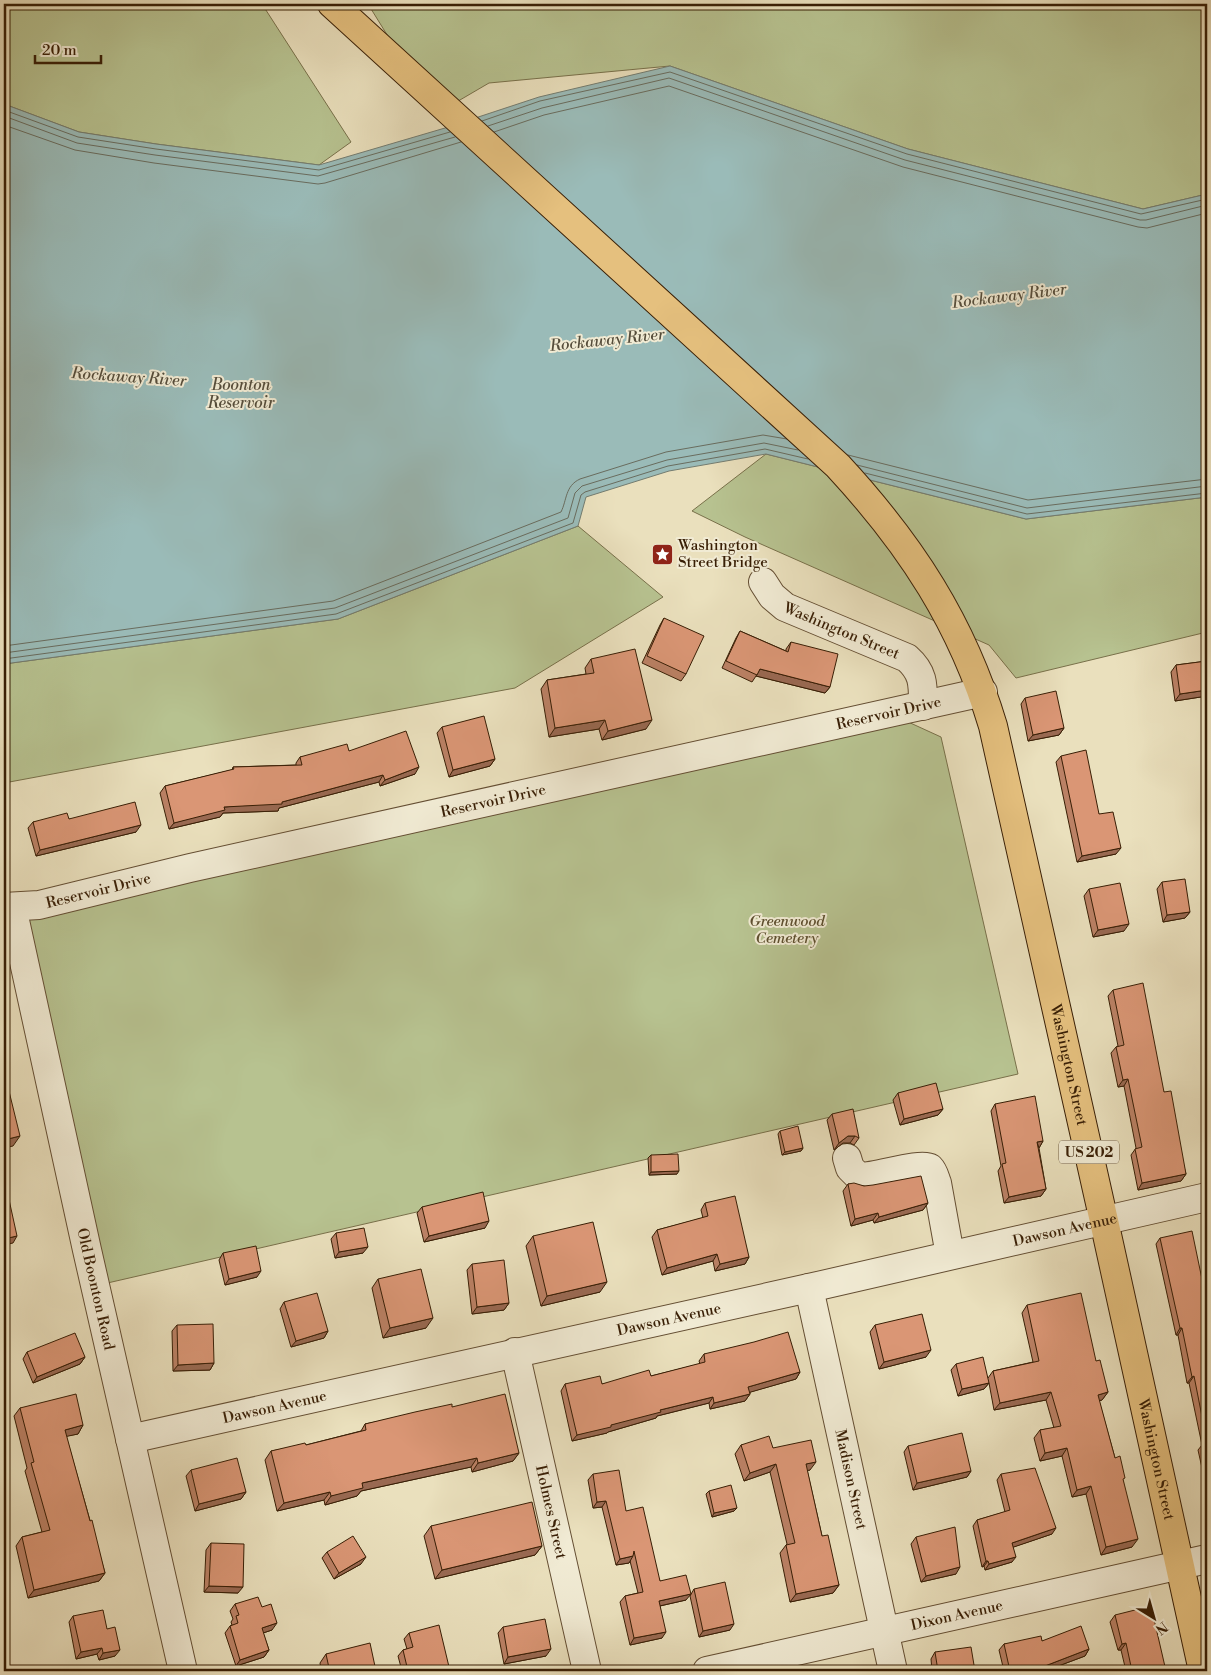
<svg xmlns="http://www.w3.org/2000/svg" width="1211" height="1675" font-family="'Libre Bodoni',serif">
	<style>
		.green { fill: #b7c290; stroke: #78704a }
		.water { fill: #9abbb8; stroke: #737c70 }
		.lines { fill: none; stroke-linecap: round; stroke-linejoin: round }
		.shore { stroke: #696c5e; stroke-width: 1 }
		.minor-casing { stroke: #644e33; stroke-width: 30 }
		.major-casing { stroke: #381e05; stroke-width: 30 }
		.minor { stroke: #f1ebd4; stroke-width: 28 }
		.major { stroke: #e5c07e; stroke-width: 28 }
		.wall { fill: #bb8165; stroke: #381e05 }
		.shaded-wall { fill: #996952; stroke: #381e05 }
		.building { fill: #da9675; stroke: #381e05 }
		.labels { text-anchor: middle; stroke-width: 4; stroke-linejoin: round; paint-order: stroke }
		.shield { fill: #f1ebd4; stroke: #705c43; stroke-width: 1 }
		.shield-label { font-size: 14px; font-weight: bold; fill: #381e05 }
		.poi-label { font-size: 15px; fill: #381e05; stroke: #f1ebd4; text-anchor: start }
		.street-label { font-size: 15px; fill: #381e05; stroke: #f1ebd4 }
		.park-label { font-size: 15px; font-style: italic; fill: #5e4f2f; stroke: #f1ebd4 }
		.water-label { font-size: 16px; font-style: italic; fill: #554d3b; stroke: #f1ebd4 }
	</style>
	<rect width="100%" height="100%" fill="#eae0bd"/>
	<filter id="stains"><feTurbulence type="fractalNoise" baseFrequency=".004" numOctaves="4"/><feColorMatrix values="0 0 0 0 .2 0 0 0 0 .09 0 0 0 0 .02 0 0 0 .5 -.17"/></filter>
	<radialGradient id="worn" r=".72"><stop offset=".6" stop-color="#630" stop-opacity="0"/><stop offset="1" stop-color="#630" stop-opacity=".3"/></radialGradient>
	<path class="green" d="M4 4H262L351 142 319 165 156 144 79 132 4 104Z
		M368 4H1207V194L1143 209 908 149 670 66 489 83 436 114Z
		M766 454 1026 519 1207 497V632L1016 678 989 645 745 537 692 511Z
		M578 526 663 597 515 688 4 783V664L338 619Z
		M882 710 941 737 1018 1074 90 1287 9 913Z"/>
	<path class="water" d="M670 66 908 149 1143 209 1207 194V497L1026 519 766 454 669 471 586 497 578 526 338 619 4 664V104L79 132 156 144 319 165 445 128 539 97Z"/>
	<g class="lines">
		<path class="shore" d="M4 110 78 137 156 149 319 170 450 132
			M4 116 77 143 155 155 318 176 455 137
			M482 121 540 101 670 72 907 154 1141 214 1207 199
			M4 125 75 150 154 163 318 184 325 183 461 142
			M488 126 542 108 669 78 905 160 1140 220H1146L1207 205
			M494 132 544 115 669 86 903 167 1138 227 1147 228 1207 213
			M848 455 1028 500 1207 479
			M857 465 1027 508 1207 486
			M865 473 1027 514 1207 493
			M4 646 333 601 561 512C567 500 565 486 580 479L666 452 763 435 787 439
			M4 653 335 608 568 518 575 493 582 486 667 460 764 443 798 450
			M4 659 336 614 573 523 581 495 585 492 668 466 765 449 808 459"/>
		<defs>
			<g id="minor">
				<path id="s1" d="M763 582 772 596 785 607 907 658C924 673 923 685 923 706"/>
				<path id="s2" d="M4 907 39 905 190 868 983 692"/>
				<path id="s3" d="M12 907 87 1250 183 1671"/>
				<path d="M847 1158 850 1168 859 1177C873 1178 921 1162 930 1168 934 1172 935 1178 937 1183L950 1255"/>
				<path id="s4" d="M809 1288 893 1671"/>
				<path id="s5" d="M515 1352 587 1671"/>
				<path id="s6" d="M130 1439 809 1288 1207 1197"/>
				<path id="s7" d="M707 1671 1207 1559"/>
			</g>
			<g id="major">
				<path id="s8" d="M332 4 838 466C911 545 962 623 993 726L1104 1221 1203 1671"/>
			</g>
		</defs>
		<use href="#minor" class="minor-casing"/>
		<use href="#major" class="major-casing"/>
		<use href="#minor" class="minor"/>
		<use href="#major" class="major"/>
	</g>
	<path class="wall" d="M664 618 686 674 681 681 642 663 660 625Z
		M740 631 786 651V649L791 642 830 687 825 693 756 676 752 682 722 668 736 638Z
		M591 659 646 729 602 740 599 729 549 737 541 689 547 680 586 674 585 668Z
		M1207 661V696L1175 701 1171 672 1176 665Z
		M1025 698 1064 728 1059 735 1028 741 1021 704Z
		M442 727 495 759 490 766 449 777 437 733Z
		M349 751 415 774 380 786 379 782 279 808 278 811 223 813 220 817 169 829 160 793 165 786 232 770 233 767 296 765V763L300 757Z
		M1061 756 1099 814 1116 854 1077 862 1056 762Z
		M69 819 136 832 36 856 28 828 33 822Z
		M1162 882 1190 912 1185 918 1163 922 1157 889Z
		M1089 889 1124 931 1093 937 1084 896Z
		M1113 990 1164 1092 1186 1174 1181 1181 1138 1190 1131 1155 1136 1148 1124 1086 1118 1087 1111 1053 1116 1047 1118 1046 1108 996Z
		M898 1093 943 1109 938 1115 900 1125 893 1100Z
		M995 1104 1043 1141 1039 1148 1046 1189 1041 1196 1004 1203 998 1171 1001 1166 991 1111Z
		M832 1114 859 1138 854 1145 850 1143H843L834 1150 827 1120Z
		M780 1131 803 1148 801 1151 782 1155 778 1134Z
		M651 1155 677 1174 649 1175 648 1158Z
		M848 1184 864 1186 928 1203 923 1210 874 1223 873 1220 851 1226 843 1191Z
		M705 1203 749 1257 745 1264 715 1271 713 1261 662 1275 652 1237 657 1230 703 1218 701 1210Z
		M422 1207 485 1228 424 1242 417 1213Z
		M336 1233 363 1253 335 1258 331 1239Z
		M533 1236 600 1292 541 1306 526 1246Z
		M1160 1238 1203 1284 1207 1290V1486L1205 1476 1204 1477 1198 1450 1202 1445 1189 1383H1187L1178 1335H1176L1156 1244Z
		M223 1253 257 1277 225 1285 219 1260Z
		M472 1264 509 1303 504 1310 472 1314 467 1270Z
		M378 1279 426 1328 383 1338 372 1288Z
		M284 1302 328 1331 324 1338 291 1347 280 1309Z
		M1027 1305 1096 1361 1108 1392 1102 1400 1099 1401 1115 1458 1123 1481 1132 1547 1101 1555 1086 1494 1072 1497 1062 1456 1040 1461 1034 1438 1040 1430 1054 1428 1046 1400 994 1410 989 1383 984 1389 958 1396 951 1370 956 1364 988 1378 993 1371 1033 1362 1022 1313Z
		M177 1325 214 1363 210 1370 173 1371 172 1331Z
		M875 1325 926 1357 879 1369 870 1332Z
		M27 1352 85 1357 80 1364 33 1383 23 1359Z
		M704 1354 800 1372 796 1379 750 1392V1394L745 1401 710 1409 709 1403 657 1416 656 1418 608 1432 607 1433 572 1441 561 1391 565 1384H602L651 1376 700 1364 699 1361Z
		M452 1407 519 1453 513 1461 472 1472 471 1467 361 1491 357 1496 325 1505 324 1500 277 1511 265 1460 271 1451 306 1445 361 1431 365 1424Z
		M20 1408 83 1425 78 1434 66 1436 105 1573 99 1581 28 1598 16 1546 22 1537 42 1532 25 1471 27 1468 14 1416Z
		M741 1445 773 1448 810 1470H807L822 1536 839 1585 833 1593 790 1602 780 1553 786 1545 787 1544 770 1472 744 1481 735 1454Z
		M908 1446 971 1471 967 1477 913 1490 904 1452Z
		M191 1470 246 1492 241 1499 195 1511 186 1476Z
		M593 1474 626 1511 660 1581 686 1600 660 1606 662 1638 630 1645 620 1602 625 1596 638 1593 630 1561 629 1563 616 1565 602 1507 593 1508 588 1480Z
		M1001 1474 1052 1534 1013 1547 1012 1562 985 1570 984 1566 982 1567 973 1526 977 1520 1005 1512 997 1480Z
		M709 1491 734 1511 712 1517 706 1494Z
		M431 1526 542 1546 535 1555 435 1579 424 1536Z
		M916 1537 956 1574 921 1582 911 1544Z
		M211 1543 238 1593 204 1592 206 1550Z
		M327 1552 361 1564 334 1579 322 1558Z
		M694 1589 730 1630 699 1637 690 1596Z
		M235 1604 262 1607 272 1630 263 1633 269 1650 264 1657 236 1666 225 1633 230 1626 232 1625 231 1622 233 1619 230 1611Z
		M1115 1615 1166 1671H1126L1121 1650H1118L1110 1622Z
		M73 1616 107 1629 115 1656 99 1660 97 1654 76 1659 69 1622Z
		M503 1627 546 1656 504 1664 498 1633Z
		M409 1633 450 1671H402L398 1656 403 1650 407 1649 404 1639Z
		M1042 1641 1089 1649 1085 1656 1045 1671H1004L999 1650 1004 1644Z
		M935 1652 975 1671H932L931 1659Z
		M326 1654 376 1671 321 1670 320 1663Z"/>
	<path class="shaded-wall" d="M760 669 830 687 825 693 756 676Z
		M1207 690V696L1175 701 1180 694Z
		M605 720 599 729 549 737 555 728Z
		M652 720 646 729 602 740 608 731Z
		M1064 728 1059 735 1028 741 1033 735Z
		M495 759 490 766 449 777 453 770Z
		M419 767 415 774 380 786 385 780Z
		M383 775 379 782 279 808 278 811 223 813 220 817 169 829 174 823 224 807 282 802Z
		M141 825 136 832 36 856 40 850Z
		M1121 848 1116 854 1077 862 1082 856Z
		M1190 912 1185 918 1163 922 1167 915Z
		M1129 924 1124 931 1093 937 1098 930Z
		M1128 1079 1124 1086 1118 1087 1123 1080Z
		M943 1109 938 1115 900 1125 904 1119Z
		M20 1136 13 1146 4 1148V1140Z
		M848 1136H855L850 1143H843L834 1150 839 1143Z
		M1043 1141 1039 1148 1037 1142Z
		M803 1148 801 1151 782 1155 785 1152Z
		M679 1171 677 1174 649 1175 651 1172Z
		M1186 1174 1181 1181 1138 1190 1142 1183Z
		M1046 1189 1041 1196 1004 1203 1009 1197Z
		M928 1203 923 1210 874 1223 879 1217Z
		M878 1213 873 1220 851 1226 855 1219Z
		M489 1221 485 1228 424 1242 429 1236Z
		M17 1236 13 1243 4 1245V1239Z
		M368 1247 363 1253 335 1258 339 1252Z
		M717 1254 713 1261 662 1275 667 1268Z
		M749 1257 745 1264 715 1271 720 1264Z
		M261 1271 257 1277 225 1285 229 1279Z
		M607 1282 600 1292 541 1306 547 1296Z
		M509 1303 504 1310 472 1314 477 1307Z
		M433 1318 426 1328 383 1338 390 1328Z
		M1180 1328H1182L1178 1335H1176Z
		M328 1331 324 1338 291 1347 296 1341Z
		M931 1350 926 1357 879 1369 884 1362Z
		M85 1357 80 1364 33 1383 37 1377Z
		M214 1363 210 1370 173 1371 178 1365Z
		M800 1372 796 1379 744 1394 748 1387Z
		M1194 1376 1189 1383H1187L1192 1377Z
		M989 1383 984 1389 958 1396 962 1389Z
		M1051 1392 1046 1400 994 1410 1000 1403Z
		M1108 1392 1102 1400 1092 1402 1098 1395Z
		M750 1394 745 1401 710 1409 714 1403Z
		M713 1397 709 1403 657 1416 656 1418 608 1432 607 1433 572 1441 577 1435 660 1410Z
		M83 1425 78 1434 59 1438 65 1430Z
		M1067 1448 1062 1456 1040 1461 1045 1453Z
		M519 1453 513 1461 472 1472 478 1463Z
		M477 1458 471 1467 361 1491 357 1496 325 1505 331 1496 362 1483Z
		M816 1462 810 1470 800 1472 806 1464Z
		M776 1464 770 1472 744 1481 750 1473Z
		M971 1471 967 1477 913 1490 917 1483Z
		M1091 1486 1086 1494 1072 1497 1077 1490Z
		M246 1492 241 1499 195 1511 199 1504Z
		M330 1492 324 1500 277 1511 284 1503Z
		M606 1501 602 1507 593 1508 597 1502Z
		M737 1508 734 1511 712 1517 714 1513Z
		M1056 1528 1052 1534 1008 1549 1012 1543Z
		M1138 1539 1132 1547 1101 1555 1106 1547Z
		M542 1546 535 1555 435 1579 442 1570Z
		M633 1556 629 1563 616 1565 620 1559Z
		M366 1557 361 1564 334 1579 339 1573Z
		M1016 1557 1012 1562 985 1570 989 1564Z
		M986 1561H988L984 1566 982 1567Z
		M960 1567 956 1574 921 1582 926 1576Z
		M105 1573 99 1581 28 1598 34 1590Z
		M839 1585 833 1593 790 1602 796 1594Z
		M209 1586 243 1587 238 1593 204 1592Z
		M691 1594 686 1600 655 1607 659 1601Z
		M277 1623 272 1630 257 1635 262 1628Z
		M734 1624 730 1630 699 1637 703 1631Z
		M666 1632 662 1638 630 1645 634 1638Z
		M1126 1643 1121 1650H1118L1122 1644Z
		M102 1648 97 1654 76 1659 81 1652Z
		M551 1649 546 1656 504 1664 508 1657Z
		M1089 1649 1085 1656 1045 1671H1032Z
		M120 1650 115 1656 99 1660 103 1653Z
		M269 1650 264 1657 236 1666 240 1660Z"/>
	<path class="building" d="M664 618 704 636 686 674 647 656Z
		M740 631 788 652 791 642 838 654 830 687 760 669 757 675 726 661Z
		M635 649 652 720 608 731 605 720 555 728 547 680 594 673 591 659Z
		M1207 661V690L1180 694 1176 665Z
		M1056 691 1064 728 1033 735 1025 698Z
		M484 716 495 759 453 770 442 727Z
		M406 731 419 767 385 780 383 775 282 802V804L224 807 225 810 174 823 165 786 234 769 233 767 302 765 300 757 347 744 349 751Z
		M1086 750 1099 814 1113 812 1121 848 1082 856 1061 756Z
		M135 802 141 825 40 850 33 822 67 813 69 819Z
		M1185 879 1190 912 1167 915 1162 882Z
		M1120 883 1129 924 1098 930 1089 889Z
		M1143 983 1164 1092 1171 1091 1186 1174 1142 1183 1135 1149 1142 1147 1128 1079 1123 1080 1116 1047 1124 1045 1113 990Z
		M7 1083 20 1136 4 1140V1084Z
		M936 1083 943 1109 904 1119 898 1093Z
		M1035 1096 1043 1141 1037 1142 1046 1189 1009 1197 1002 1164 1006 1163 995 1104Z
		M853 1109 859 1138 855 1136H848L839 1143 832 1114Z
		M798 1126 803 1148 785 1152 780 1131Z
		M678 1154 679 1171 651 1172V1155Z
		M921 1176 928 1203 879 1217 878 1213 855 1219 848 1184 854 1183 864 1186 873 1185Z
		M483 1192 489 1221 429 1236 422 1207Z
		M8 1195 17 1236 4 1239V1196Z
		M735 1196 749 1257 720 1264 717 1254 667 1268 657 1230 708 1216 705 1203Z
		M593 1222 607 1282 547 1296 533 1236Z
		M364 1228 368 1247 339 1252 336 1233Z
		M1192 1231 1203 1284 1206 1283 1207 1290V1464L1203 1443 1207 1442 1194 1376 1192 1377 1182 1328H1180L1160 1238Z
		M256 1246 261 1271 229 1279 223 1253Z
		M504 1260 509 1303 477 1307 472 1264Z
		M421 1269 433 1318 390 1328 378 1279Z
		M317 1293 328 1331 296 1341 284 1302Z
		M1081 1293 1096 1361 1100 1360 1108 1392 1098 1395 1115 1458 1120 1456 1125 1478 1123 1479 1138 1539 1106 1547 1091 1486 1077 1490 1067 1448 1045 1453 1040 1430 1061 1426 1051 1392 1000 1403 993 1371 1039 1361 1027 1305Z
		M922 1314 931 1350 884 1362 875 1325Z
		M213 1324 214 1363 178 1365 177 1325Z
		M788 1332 800 1372 748 1387 750 1394 714 1403 713 1397 660 1410 661 1412 611 1425V1427L577 1435 565 1384 600 1376 602 1384 649 1370 651 1376 705 1362 704 1354 754 1342Z
		M75 1333 85 1357 37 1377 27 1352Z
		M983 1357 989 1383 962 1389 956 1364Z
		M76 1394 83 1425 65 1430 90 1521 92 1520 105 1573 34 1590 22 1537 50 1530 31 1463 34 1462 20 1408Z
		M505 1394 519 1453 478 1463 477 1458 362 1483 363 1488 331 1496 330 1492 284 1503 271 1451 305 1443 306 1445 366 1430 365 1424 415 1412 452 1404V1407Z
		M962 1433 971 1471 917 1483 908 1446Z
		M769 1436 773 1448 811 1440 816 1462 806 1464 822 1536 828 1535 839 1585 796 1594 786 1545 795 1543 776 1464 750 1473 741 1445Z
		M237 1458 246 1492 199 1504 191 1470Z
		M1035 1468 1056 1528 1012 1543 1016 1557 989 1564 988 1561H986L977 1520 1010 1510 1001 1474Z
		M619 1470 626 1511 643 1507 660 1581 686 1575 691 1594 659 1601 666 1632 634 1638 625 1596 643 1592 634 1551 633 1556 620 1559 606 1501 597 1502 593 1474Z
		M731 1485 737 1508 714 1513 709 1491Z
		M532 1502 542 1546 442 1570 431 1526Z
		M955 1527 960 1567 926 1576 916 1537Z
		M353 1536 366 1557 339 1573 327 1552Z
		M211 1543 244 1544 243 1587 209 1586Z
		M725 1582 734 1624 703 1631 694 1589Z
		M258 1597 262 1607 271 1604 277 1623 262 1628 269 1650 240 1660 230 1626 238 1623 236 1616 239 1615 235 1604Z
		M1151 1606 1166 1671H1132L1126 1643 1122 1644 1115 1615Z
		M103 1610 107 1629 115 1627 120 1650 103 1653 102 1648 81 1652 73 1616Z
		M545 1619 551 1649 508 1657 503 1627Z
		M439 1625 450 1671H408L403 1650 413 1647 409 1633Z
		M1081 1626 1089 1649 1032 1671H1010L1004 1644 1041 1636 1042 1641Z
		M370 1643 376 1671H313L329 1668 326 1654Z
		M971 1647 975 1671H938L935 1652Z"/>
	<defs>
		<symbol id="sight-square" viewBox="-11 -11 22 22"><rect x="-9" y="-9" width="18" height="18" rx="4" fill="#8f2418" stroke="#f1ebd4"/><path d="M0-6L1.8-2.2L6-1.7L2.9 1.2L3.7 5.4L0 3.3L-3.7 5.4L-2.9 1.2L-6-1.7L-1.8-2.2Z" fill="#fff"/></symbol>
	</defs>
	<g fill-rule="evenodd">
		<use href="#sight-square" x="650" y="542" width="25" height="25"/>
	</g>
	<g class="labels">
		<rect class="shield" x="1059" y="1140.5" width="60" height="23" rx="4"/>
		<g class="shield-label">
			<text x="1089" y="1157">US 202</text>
		</g>
		<g class="poi-label">
			<text x="678" y="550">Washington<tspan x="678" dy="17">Street Bridge</tspan></text>
		</g>
		<g class="street-label">
			<text dy="5" stroke="none"><textPath href="#s1" startOffset="95">Washington Street</textPath></text>
			<text dy="5" stroke="none"><textPath href="#s2" startOffset="906">Reservoir Drive</textPath></text>
			<text dy="5" stroke="none"><textPath href="#s2" startOffset="501">Reservoir Drive</textPath></text>
			<text dy="5" stroke="none"><textPath href="#s2" startOffset="96">Reservoir Drive</textPath></text>
			<text dy="5" stroke="none"><textPath href="#s8" startOffset="1338">Washington Street</textPath></text>
			<text dy="5" stroke="none"><textPath href="#s6" startOffset="958">Dawson Avenue</textPath></text>
			<text dy="5" stroke="none"><textPath href="#s3" startOffset="391">Old Boonton Road</textPath></text>
			<text dy="5" stroke="none"><textPath href="#s6" startOffset="552">Dawson Avenue</textPath></text>
			<text dy="5" stroke="none"><textPath href="#s6" startOffset="148">Dawson Avenue</textPath></text>
			<text dy="5" stroke="none"><textPath href="#s8" startOffset="1742">Washington Street</textPath></text>
			<text dy="5" stroke="none"><textPath href="#s4" startOffset="196">Madison Street</textPath></text>
			<text dy="5" stroke="none"><textPath href="#s5" startOffset="164">Holmes Street</textPath></text>
			<text dy="5" stroke="none"><textPath href="#s7" startOffset="256">Dixon Avenue</textPath></text>
		</g>
		<g class="park-label">
			<text x="787" y="926">Greenwood<tspan x="787" dy="17">Cemetery</tspan></text>
		</g>
		<g class="water-label">
			<text transform="translate(1009 295) rotate(-7)" y="6">Rockaway River</text>
			<text transform="translate(607 339) rotate(-6)" y="6">Rockaway River</text>
			<text transform="translate(129 376) rotate(4)" y="6">Rockaway River</text>
			<text x="241" y="390">Boonton<tspan x="241" dy="18">Reservoir</tspan></text>
		</g>
	</g>
	<rect width="1211" height="1675" fill="none" stroke="#eae0bd" stroke-width="20"/>
	<rect x="5" y="5" width="1201" height="1665" fill="none" stroke="#381e05" stroke-width="2.5"/>
	<rect x="10" y="10" width="1191" height="1655" fill="none" stroke="#381e05"/>
	<g transform="translate(1154 1618) rotate(143)" stroke="#f1ebd4" stroke-width="4" paint-order="stroke">
	<path d="M0-4L9 19L0 12L-9 19Z" fill="#381e05"/>
	<text y="-8" font-size="14" font-weight="bold" text-anchor="middle" fill="#381e05">N</text>
	</g>
	<path d="M35 55v8h66v-8" fill="none" stroke="#381e05" stroke-width="2.5"/>
	<text x="42" y="55" font-size="15" fill="#381e05" stroke="#f1ebd4" stroke-width="4" paint-order="stroke">20 m</text>
	<rect width="100%" height="100%" filter="url(#stains)"/>
	<rect width="100%" height="100%" fill="url(#worn)"/>
</svg>
